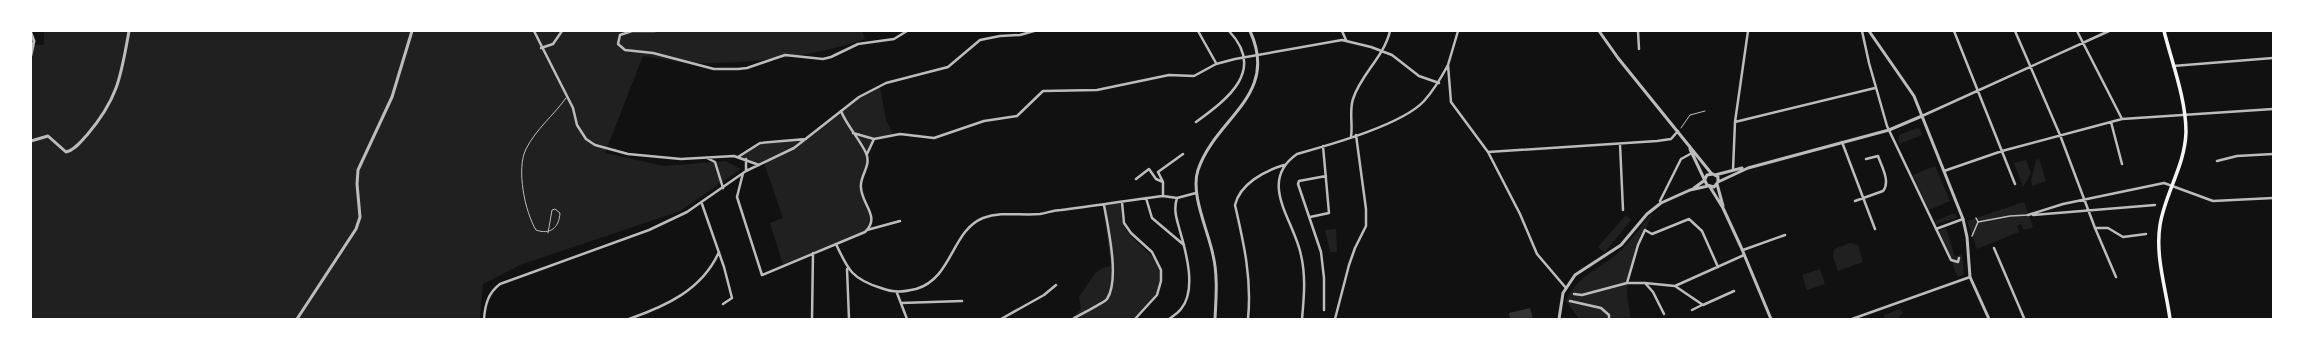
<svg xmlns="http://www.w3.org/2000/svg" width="2304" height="350" font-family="Mulish,sans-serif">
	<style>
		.green { fill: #202020 }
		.water { fill: #333 }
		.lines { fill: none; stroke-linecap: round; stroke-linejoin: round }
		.service { stroke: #bcbcbc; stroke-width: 1 }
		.pedestrian { stroke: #bcbcbc; stroke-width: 1.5 }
		.minor { stroke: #bcbcbc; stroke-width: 2.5 }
		.tertiary { stroke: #bcbcbc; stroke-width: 3 }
		.primary { stroke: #f5f5f5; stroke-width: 3.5 }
	</style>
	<rect width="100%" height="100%" fill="#111"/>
	<path class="green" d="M44 31H862L865 39C811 57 751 64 695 63 678 63 660 58 643 56L605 153 664 166 726 161 741 169 680 211 520 265 483 284 480 319H31V45H44Z
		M880 86 886 120 893 134 874 139 867 154V166L860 187 872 221 865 232 783 265 770 223 783 218 764 163 759 165 740 157 753 146 760 143 807 139 859 97Z
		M1917 128 1920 129 1922 135 1899 144V135Z
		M2039 159 2046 181 2032 186 2031 181 2036 160Z
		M2026 160 2031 173 2023 187 2014 163Z
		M1935 166 1950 201 1929 210 1913 175Z
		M2024 202 2033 227 2024 230 2021 224 2017 226 2019 232 1977 249 1967 221Z
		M1121 203C1122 213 1120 222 1126 230 1140 250 1174 263 1156 294 1151 303 1140 311 1133 319H1071L1081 309 1079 296C1090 285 1093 267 1111 266L1103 206Z
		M1653 213C1641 238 1629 263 1627 291 1627 300 1630 310 1631 319H1579L1566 301C1578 274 1601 269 1620 251 1632 240 1641 225 1653 213Z
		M1955 213 1957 218 1936 224 1935 221Z
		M1626 215 1631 220 1605 252 1598 247Z
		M1946 228 1955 257 1962 254 1964 274 1958 277 1954 270 1952 259 1939 231Z
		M1336 229 1337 252H1330L1325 230Z
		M1850 243 1858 245 1863 262 1838 271 1833 256 1834 249Z
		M1820 269 1825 284 1807 290 1802 275Z
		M1900 309 1903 313 1897 319 1884 318V315Z"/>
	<path class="water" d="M1530 308 1533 319H1510L1509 313Z"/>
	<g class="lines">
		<path class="service" d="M1681 128 1690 115 1705 111
			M548 233 552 210 555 209 560 213C559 228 550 235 536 230 525 212 516 169 526 149 536 129 554 115 566 98"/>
		<path class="pedestrian" d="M1976 218 1978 222
			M1972 236 1978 222 2010 216 2028 215"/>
		<path class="minor" d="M534 31 573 108 577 125 586 139 595 145 628 154 681 159 734 156 759 165
			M655 31H632L620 35 618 44 625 50 653 53 714 69H738L747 68 785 55 823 59 831 57 858 44 894 39 907 31
			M1198 31 1216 63
			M1342 31 1346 40
			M1458 31 1448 65 1451 102 1488 152 1520 214 1537 254 1566 288
			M1638 31 1639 49
			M1862 31 1869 63 1887 126 1951 260 1958 262 1959 258
			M1954 31 2015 184
			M2015 31 2060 135 2095 228 2116 277
			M2077 31 2122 119
			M541 48 553 44 562 31
			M2173 66 2273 58
			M1922 116 2109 31
			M1196 122C1228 99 1266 70 1229 31
			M1735 122 1875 88
			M2111 122 2122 164
			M853 133 874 139 900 134 934 138 984 121 1017 116 1043 91 1097 90 1169 75 1194 76 1216 64 1235 59 1342 40 1371 47 1392 55 1419 76 1439 83
			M1351 137C1353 125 1349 111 1353 99 1361 74 1384 57 1390 31
			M1842 142 1875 229
			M1620 144 1623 210
			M1488 152 1657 141 1671 139 1678 131
			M867 154 874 139
			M738 157 760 143 806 139
			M707 158 715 162 723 188
			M746 159V171
			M2217 161 2237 156 2273 154
			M1733 170 1735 122 1748 31
			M1944 171 2002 151 2122 119 2273 109
			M743 173 737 197 762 275 865 232C881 217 862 205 861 188 859 176 872 166 866 153 859 138 847 126 841 111
			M1136 179 1149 169 1156 179 1163 182
			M1163 196V182L1158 172 1183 154
			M1146 198 1152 218 1184 245
			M1660 201 1681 159 1692 153
			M1855 201 1883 191C1891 182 1881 165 1878 156L1866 159
			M1122 202 1124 223 1131 233 1152 252 1161 270V281L1157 295 1135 319
			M702 204 724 267 732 298 723 304
			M2028 215 2063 204 2164 183 2213 201 2273 198
			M2033 215 2155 205
			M1310 217 1329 213 1323 146
			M2095 228H2108L2123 237 2146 234
			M1936 229 1963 219
			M867 230 900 221
			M836 244C848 270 852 279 881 288 894 293 903 292 916 289 953 278 951 231 983 218 1002 211 1021 216 1040 214 1047 213 1054 210 1061 210 1095 206 1129 200 1163 196L1177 198 1196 193
			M1994 248 2024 318
			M1743 250 1785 235
			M847 269 849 319
			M1627 283 1638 245 1645 230 1652 234 1689 219 1702 231 1718 267
			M1645 283 1653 292 1664 314
			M1675 286 1703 305 1734 291
			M897 293 907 319
			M1574 294 1582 295 1627 283H1645L1675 286 1744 255
			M1570 301 1601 308 1609 315V319
			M901 303 962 301
			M1324 310V278L1321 252 1298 184 1299 181 1326 176
			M1692 310 1702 305
			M484 319C485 305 488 293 500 284L649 230 687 212 746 171 794 148 859 97 886 83 948 67 980 40 1000 36 1020 35 1034 31
			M629 319C666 306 702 290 719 252
			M812 319 813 253
			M1001 319 1044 295 1056 285
			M1073 319C1079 315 1104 303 1107 299 1120 280 1108 227 1104 205
			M1169 319C1173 316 1178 313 1181 309 1197 290 1186 252 1180 231 1177 220 1173 210 1177 198
			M1248 319C1252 279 1244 244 1235 205 1240 184 1264 171 1284 165
			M1302 319C1304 297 1306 277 1301 255 1294 220 1257 182 1297 154 1329 145 1402 125 1424 101 1434 90 1441 78 1448 65
			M1335 319 1349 265 1355 248 1366 226V209L1356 135
			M1852 319 1970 277"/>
		<path class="tertiary" d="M1599 31 1618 58 1711 173
			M1869 31 1914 96 1963 219 1967 237 1970 277 1989 319
			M31 33 34 41 31 55
			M31 141 48 136 66 152C75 150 81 141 87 135 118 99 121 76 129 31
			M1690 149 1707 185 1714 187 1718 182V177L1713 174 1707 175 1705 179
			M1715 175 1742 168
			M1718 182 1748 168 1889 130 1922 116
			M1717 184 1723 206
			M1710 187 1723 208 1741 247 1771 319
			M1694 188 1705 180
			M297 319 356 229 360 217 357 184 358 170 392 97 412 31
			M1215 319C1216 298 1218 276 1213 255 1208 230 1190 194 1198 170 1215 118 1280 96 1250 31
			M1559 319 1563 293 1575 275 1621 245 1647 214 1661 203 1690 190 1708 186"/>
		<path class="primary" d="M2164 31C2172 63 2186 99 2186 132 2185 166 2165 193 2160 225 2155 256 2166 289 2170 319"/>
	</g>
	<rect width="2304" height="350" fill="none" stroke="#ffffff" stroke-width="64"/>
</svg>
